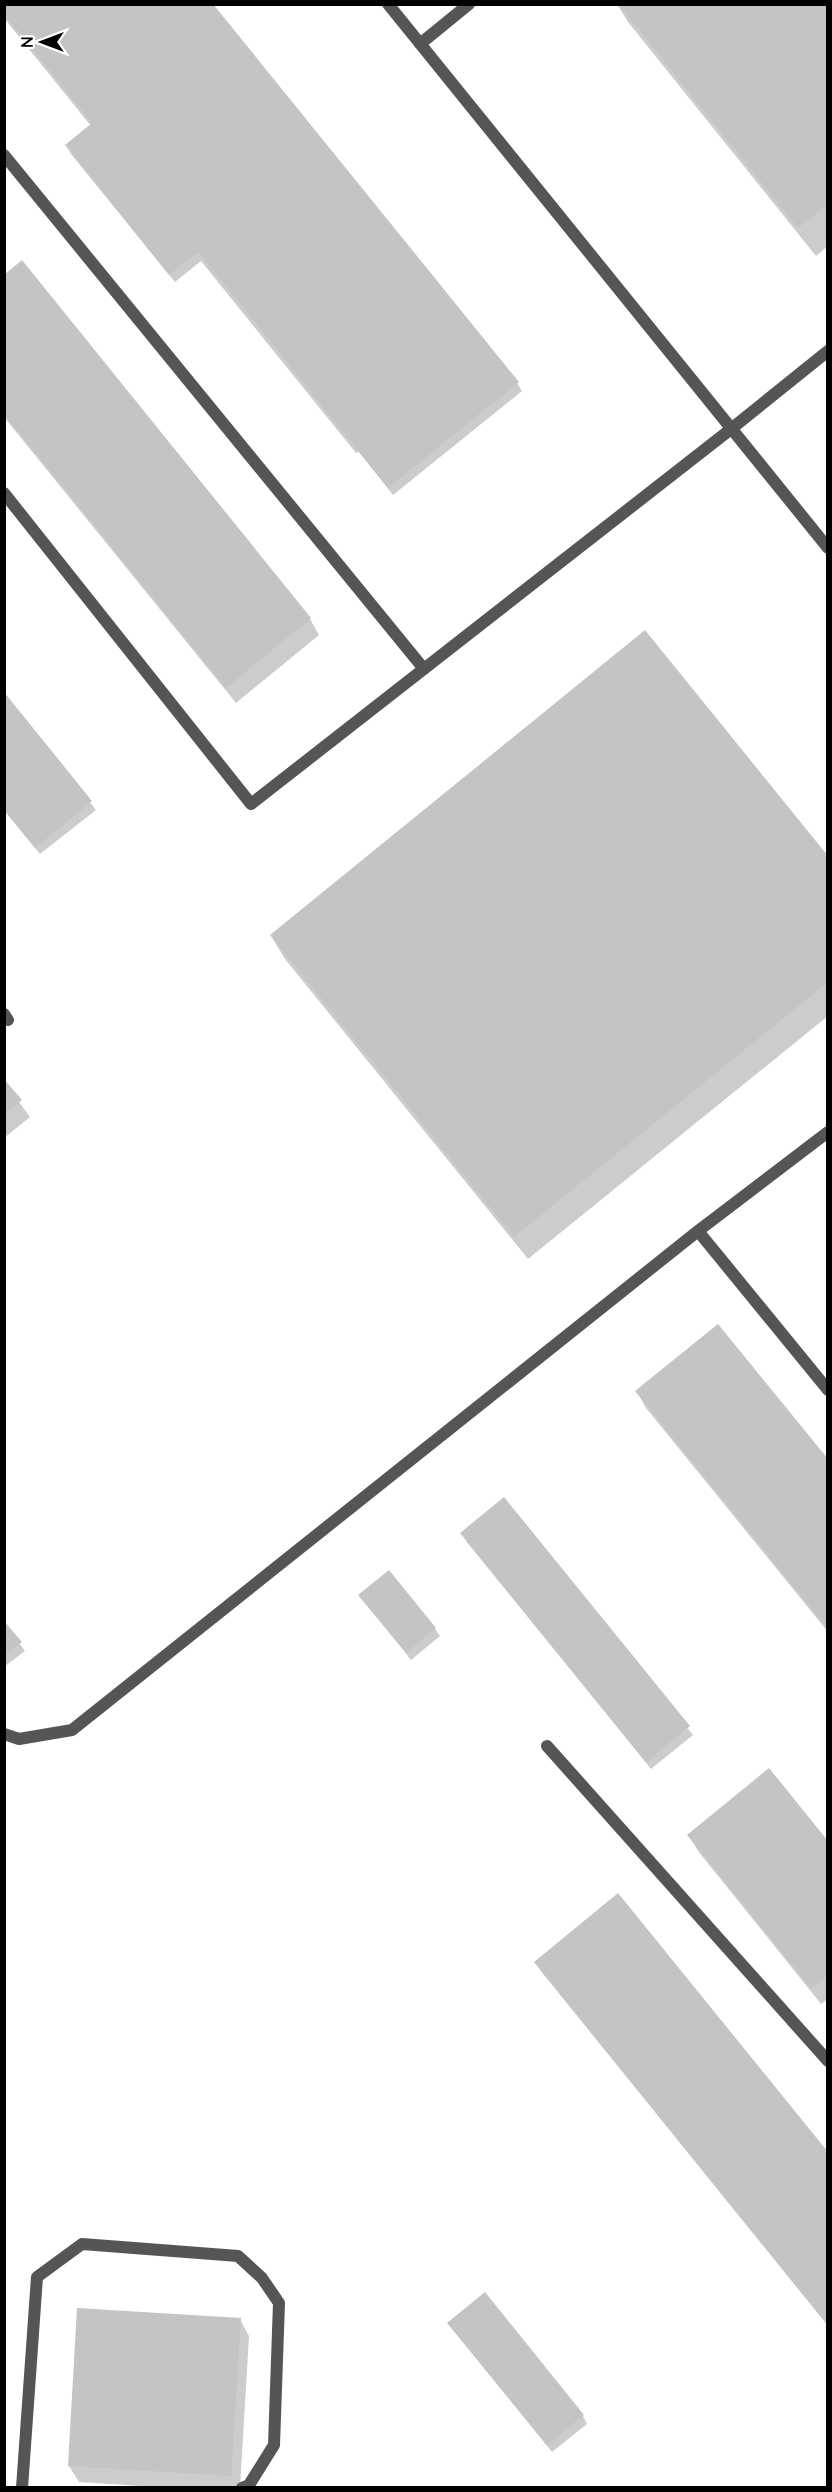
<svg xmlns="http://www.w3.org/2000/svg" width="832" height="2492" font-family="Quicksand,sans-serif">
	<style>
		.shadow { fill: #0003 }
		.building { fill: #c4c4c4 }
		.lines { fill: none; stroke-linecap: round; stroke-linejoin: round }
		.lane { stroke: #555; stroke-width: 12 }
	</style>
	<rect width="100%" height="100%" fill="#fff"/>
	<path class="shadow" d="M4 4 517 383 522 391 393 495 359 452 356 453 201 261 175 282 71 154 67 146 91 126 4 18Z
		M617 4H828V246L816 256 628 22Z
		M4 276 310 619 319 635 236 703 4 417Z
		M4 695 96 810 40 854 4 810Z
		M828 858V1016L528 1259 285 959 271 936Z
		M4 1081 30 1117 4 1138Z
		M637 1392 828 1461V1632L646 1408Z
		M504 1499 693 1735 651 1769 466 1541Z
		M360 1595 435 1629 440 1636 411 1660Z
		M4 1623 25 1651 4 1667Z
		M689 1835 828 1843V1999L821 2004 698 1851Z
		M536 1962 828 2154V2326L540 1970Z
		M240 2319 249 2336 240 2488H171L79 2482 69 2466Z
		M454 2331 583 2416 587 2424 552 2452Z"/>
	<path class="building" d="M4 4H213L519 382 388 488 198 252 169 275 65 145 92 123 4 14Z
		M618 4H828V204L798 228Z
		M22 260 311 618 226 688 4 414V275Z
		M645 630 828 856V982L514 1237 270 935Z
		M4 692 92 801 35 848 4 810Z
		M4 1079 22 1100 4 1114Z
		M718 1324 828 1459V1629L635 1391Z
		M504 1497 690 1726 646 1762 460 1533Z
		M389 1570 436 1628 406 1653 358 1595Z
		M4 1621 22 1642 4 1656Z
		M769 1768 828 1841V1975L811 1988 687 1835Z
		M618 1893 828 2152V2325L534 1962Z
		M485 2292 584 2415 547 2445 447 2323Z
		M77 2308 241 2318 231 2476 68 2466Z"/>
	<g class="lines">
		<path class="lane" d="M388 4 828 548
			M420 44 469 4
			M4 155 424 669
			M4 493 251 804 731 429 828 351
			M4 1014 8 1020
			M698 1231 828 1132
			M4 1734 19 1739 72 1730 698 1231 828 1390
			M547 1746 828 2061
			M22 2488 37 2277 82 2244 238 2256 262 2278 279 2303 274 2445 249 2485 242 2488"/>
	</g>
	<rect width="832" height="2492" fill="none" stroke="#000000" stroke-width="12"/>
	<g transform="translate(42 42) rotate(270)" stroke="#ffffff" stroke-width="4.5" paint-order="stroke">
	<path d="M0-4.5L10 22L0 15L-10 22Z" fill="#000000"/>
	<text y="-9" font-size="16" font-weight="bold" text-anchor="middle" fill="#000000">N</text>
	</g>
</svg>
